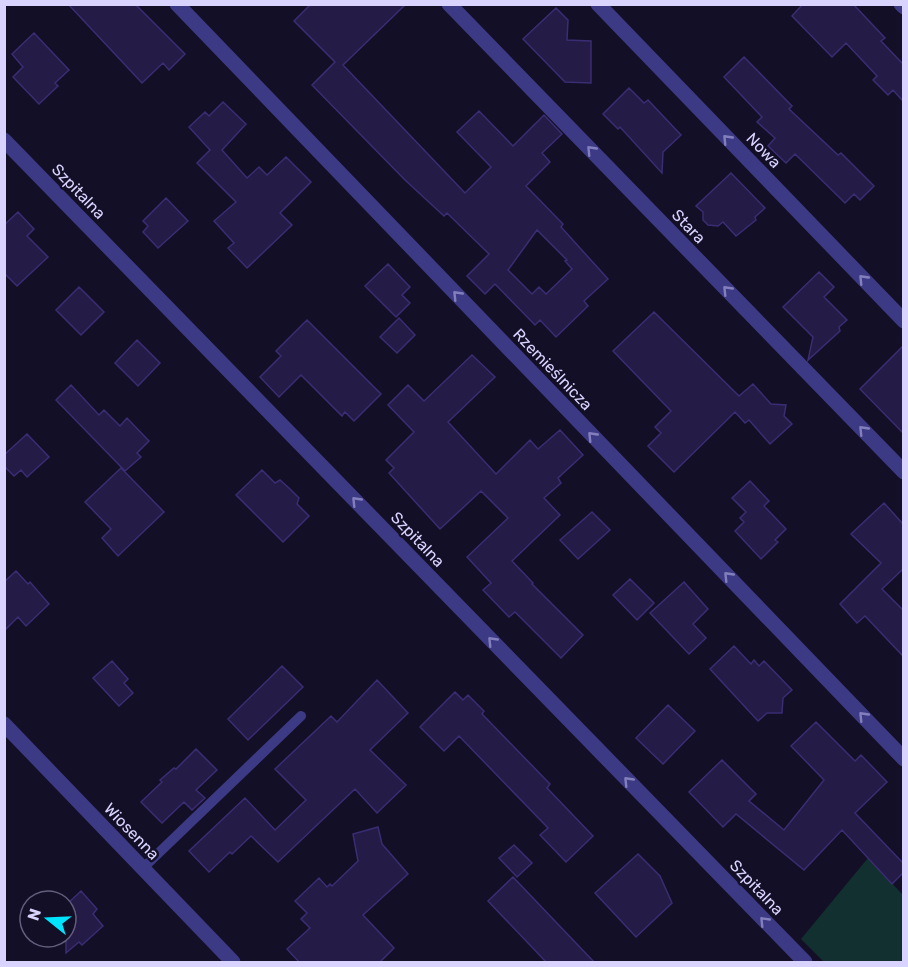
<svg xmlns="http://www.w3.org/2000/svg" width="908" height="967" font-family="Rubik,sans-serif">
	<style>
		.green { fill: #12302f }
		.building { fill: #241b47; stroke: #3b2d73; stroke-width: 1.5; fill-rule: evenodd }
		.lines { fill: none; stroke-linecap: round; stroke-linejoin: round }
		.lane { stroke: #3d3a85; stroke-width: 10 }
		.street { stroke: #3d3a85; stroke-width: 15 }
		.oneway { stroke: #837fbc }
		.labels { text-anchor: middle; stroke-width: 5; stroke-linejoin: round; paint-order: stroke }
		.street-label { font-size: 16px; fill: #d9d4ff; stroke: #130f26 }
	</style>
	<rect width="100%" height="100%" fill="#130f26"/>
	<path class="green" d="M868 858 903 895V962H824L801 939Z"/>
	<path class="building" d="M68 4H135L185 54 169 70 163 63 142 83Z
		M311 4H406L343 65 465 193 491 167 457 132 479 111 513 146 544 115 562 134 542 153 550 162 526 186 563 224 561 227 608 279 584 301 588 306 556 337 540 320 535 325 495 284 485 294 467 276 489 254 447 213 444 216 405 180 312 85 335 62 294 21ZM537 230 567 260 565 261 572 269 546 294 539 287 532 294 508 270Z
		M803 4H853L885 38 881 41 903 64V101L893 90 888 95 873 80 877 76 846 43 832 57 792 16Z
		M556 8 568 20 567 40 591 41V83L565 82 523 39Z
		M34 33 69 70 55 83 58 86 39 104 13 77 23 67 12 54Z
		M744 57 792 106 789 109 838 155 841 153 874 186 860 200 854 194 845 203 795 154 786 163 768 146 775 138 757 122 762 117 724 77Z
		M629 88 644 103 648 100 681 135 663 152 662 173 620 127 618 129 603 114Z
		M223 102 246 124 222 150 247 178 259 167 267 175 286 157 311 182 280 213 292 225 247 268 228 248 234 243 214 221 236 202 197 163 210 150 189 127 205 112 209 116Z
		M731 173 765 208 755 217 756 220 736 236 723 222 718 226 708 225 703 220V212L696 206Z
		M166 198 188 221 158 248 143 232 148 226 143 221Z
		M18 212 34 229 27 236 48 257 17 286 4 273V225Z
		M388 264 410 287 402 295 410 303 396 317 365 286Z
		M819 272 834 287 824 297 847 320 839 327 840 331 808 360 813 337 783 307Z
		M79 287 104 312 81 335 56 310Z
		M654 312 739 396 753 384 771 404 786 405 784 416 792 424 770 444 749 420 745 423 735 412 674 472 648 446 661 433 655 427 671 411 613 351Z
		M399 318 415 335 397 353 380 337Z
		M307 320 381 394 354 421 345 412 342 416 301 375 279 397 260 377 281 356 276 351Z
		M137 340 160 363 138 386 115 363Z
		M903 346V433L860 389Z
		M472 355 495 377 448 422 496 474 530 440 538 449 560 430 583 455 558 478 561 483 544 498 560 515 512 561 533 583 532 584 583 635 561 658 515 612 509 617 483 590 491 583 467 557 508 518 481 491 440 529 389 473 394 468 386 460 414 432 388 405 408 385 424 401Z
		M71 385 99 415 104 410 120 426 127 418 149 441 137 453 141 457 125 471 56 400Z
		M27 434 49 457 27 477 21 470 14 476 4 466V455Z
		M121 468 164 512 118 556 102 538 111 529 85 502Z
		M262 470 275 483 280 480 290 489 299 498 297 504 309 516 283 542 236 495Z
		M750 481 769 501 764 506 786 529 775 540 778 542 761 559 735 531 744 522 740 518 746 512 732 498Z
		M884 503 903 524V569L882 589 903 610V656L865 616 857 623 840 604 881 563 851 534Z
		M592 512 610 530 578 559 560 540Z
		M16 571 28 584 30 582 49 604 26 626 18 617 4 631V582Z
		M630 579 654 603 637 620 613 595Z
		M684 582 708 609 693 624 706 638 689 654 650 613Z
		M734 646 751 664 754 660 759 666 764 661 792 690 783 698 782 713H767L758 721 710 669Z
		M112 661 128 679 124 683 133 693 119 706 93 678Z
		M282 666 303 687 248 740 228 719Z
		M377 680 408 713 370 750 406 785 377 813 355 789 278 862 251 836 232 854 230 852 209 872 189 851 245 798 275 830 306 800 275 769 331 716 337 722Z
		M455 692 463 700 468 695 484 711 482 714 550 784 547 788 593 836 566 862 540 835 548 828 459 736 444 751 420 727Z
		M668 705 695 731 663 764 636 738Z
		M816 722 855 761 861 755 887 782 855 813 903 863V873L892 884 842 830 804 870 736 814 723 827 689 792 722 760 756 794 749 801 784 830 824 780 791 746Z
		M196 749 217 770 196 790 205 798 192 810 184 802 162 823 141 802 162 782 160 780 174 768 176 769Z
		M378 827 382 844 408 874 363 915 394 948 379 963H300L287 949 310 928 301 919 307 913 295 901 319 878 327 887 330 884 332 886 358 861 353 834Z
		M514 845 532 863 517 877 499 858Z
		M638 854 660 876 672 903 636 937 595 893Z
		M513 877 553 919 595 963H547L488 901Z
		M81 891 97 909 93 914 103 926 82 945 79 942 66 953V905Z"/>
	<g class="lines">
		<path class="lane" d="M143 868 301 716"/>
		<path class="street" d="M177 4 904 759
			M449 4 904 472
			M598 4 904 321
			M901 4 904 7
			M4 140 805 962
			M4 724 233 962"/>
	</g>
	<defs><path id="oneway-chevron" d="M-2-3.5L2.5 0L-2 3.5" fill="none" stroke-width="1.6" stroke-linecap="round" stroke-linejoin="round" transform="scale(1.5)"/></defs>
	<g class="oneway">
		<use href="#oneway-chevron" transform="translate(727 139) rotate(-134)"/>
		<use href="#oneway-chevron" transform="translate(591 150) rotate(-134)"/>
		<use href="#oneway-chevron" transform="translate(863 279) rotate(-134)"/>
		<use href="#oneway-chevron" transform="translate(727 290) rotate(-134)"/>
		<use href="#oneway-chevron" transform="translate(457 295) rotate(-134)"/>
		<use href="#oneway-chevron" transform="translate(863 430) rotate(-134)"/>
		<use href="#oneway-chevron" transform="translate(592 436) rotate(-134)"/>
		<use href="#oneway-chevron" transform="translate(356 501) rotate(-134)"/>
		<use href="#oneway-chevron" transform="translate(728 576) rotate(-134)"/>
		<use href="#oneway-chevron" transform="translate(492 641) rotate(-134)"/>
		<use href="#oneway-chevron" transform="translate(863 716) rotate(-134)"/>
		<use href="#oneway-chevron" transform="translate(628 781) rotate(-134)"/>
		<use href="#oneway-chevron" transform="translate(764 921) rotate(-134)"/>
	</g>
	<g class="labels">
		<g class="street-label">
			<text transform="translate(764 150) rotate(46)" y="6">Nowa</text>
			<text transform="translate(79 191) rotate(46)" y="6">Szpitalna</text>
			<text transform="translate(689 226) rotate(46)" y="6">Stara</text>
			<text transform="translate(553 369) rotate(46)" y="6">Rzemieślnicza</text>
			<text transform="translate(418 539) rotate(46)" y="6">Szpitalna</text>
			<text transform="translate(132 831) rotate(46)" y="6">Wiosenna</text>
			<text transform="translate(757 887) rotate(46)" y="6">Szpitalna</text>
		</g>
	</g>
	<rect width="908" height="967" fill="none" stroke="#d9d4ff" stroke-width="12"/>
	<g transform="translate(48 919) rotate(288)"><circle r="28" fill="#130f26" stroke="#625e7d" stroke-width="1.5"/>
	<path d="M0-4.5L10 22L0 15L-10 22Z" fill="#00e5ff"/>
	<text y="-9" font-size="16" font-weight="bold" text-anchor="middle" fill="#d9d4ff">N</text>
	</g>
</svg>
